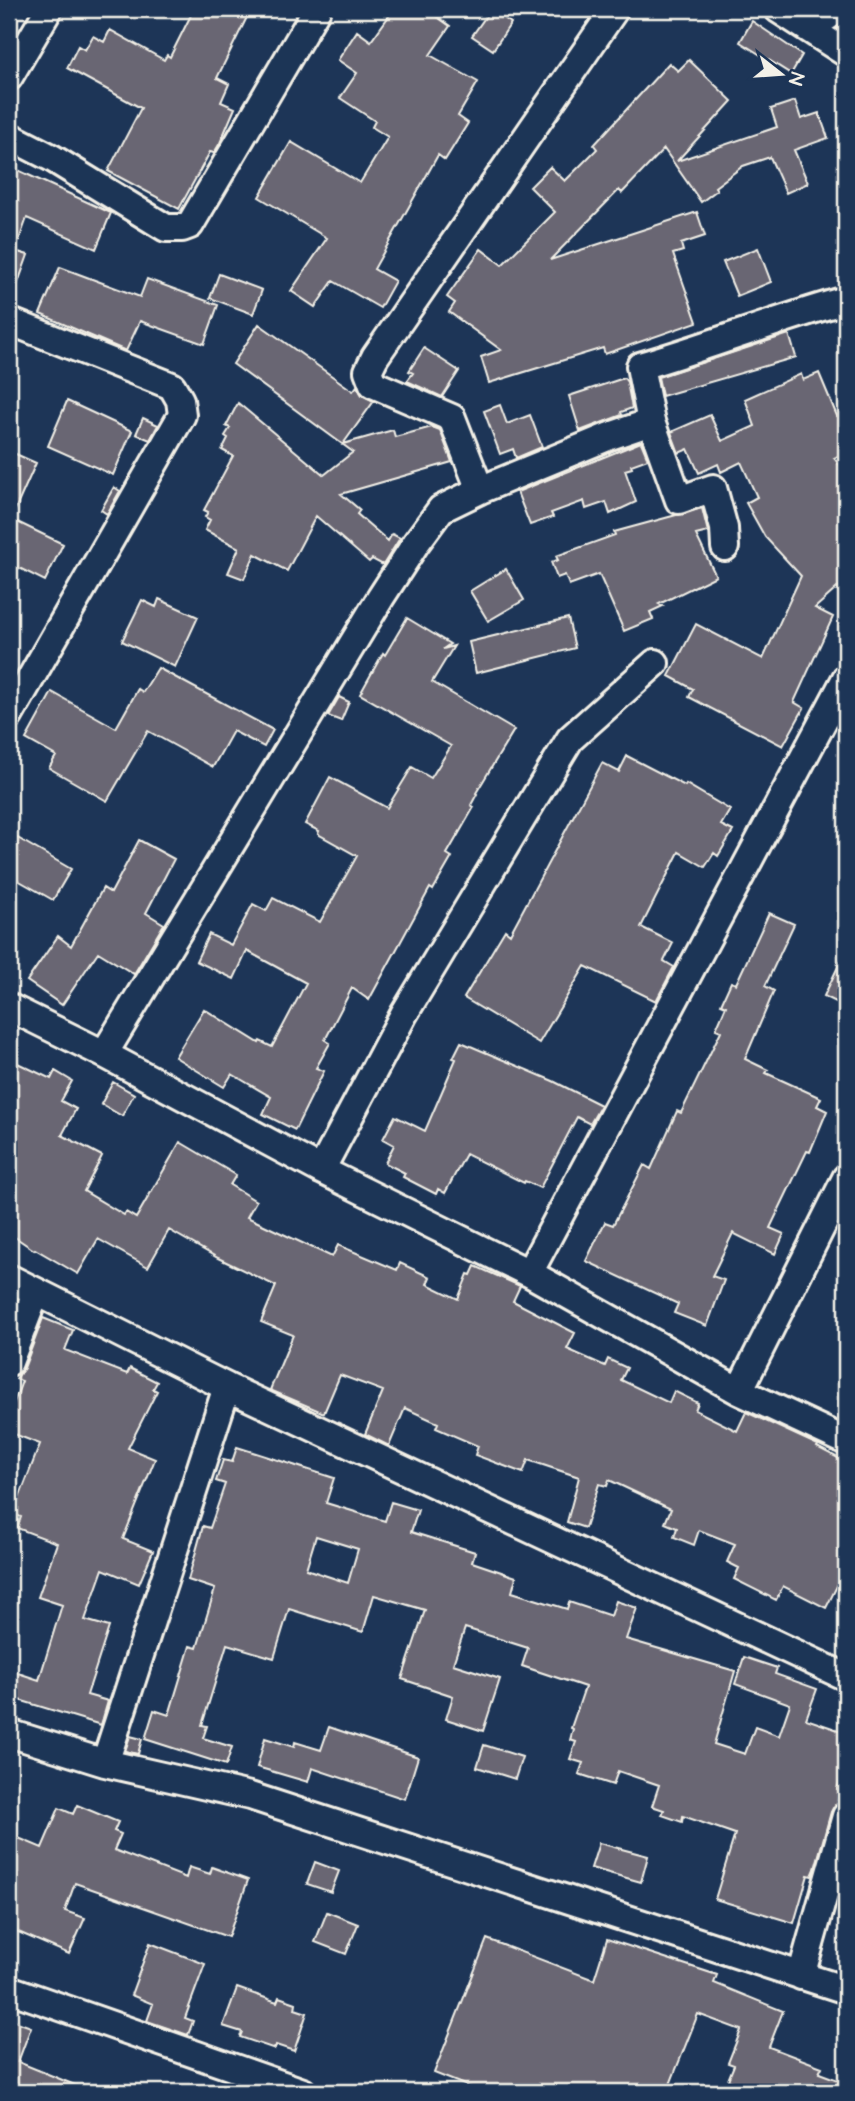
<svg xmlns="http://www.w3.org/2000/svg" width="855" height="2101" font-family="'Architects Daughter',sans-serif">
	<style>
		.building { fill: #696673; stroke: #f4f1e8; stroke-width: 2; fill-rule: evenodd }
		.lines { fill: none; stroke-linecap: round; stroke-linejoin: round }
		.minor-casing { stroke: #f4f1e8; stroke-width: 32 }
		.minor { stroke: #1d3557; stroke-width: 26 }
	</style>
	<rect width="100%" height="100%" fill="#1d3557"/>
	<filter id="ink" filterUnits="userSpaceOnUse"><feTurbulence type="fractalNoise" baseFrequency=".0143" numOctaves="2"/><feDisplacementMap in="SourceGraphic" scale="14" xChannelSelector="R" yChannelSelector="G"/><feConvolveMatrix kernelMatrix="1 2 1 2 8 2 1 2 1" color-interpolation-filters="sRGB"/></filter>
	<g filter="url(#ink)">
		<path class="building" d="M194 9H251L217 78 229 84 221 102 235 108 220 143 214 153 210 152 179 209 108 171 141 108 67 68 78 46 85 50 93 36 104 42 110 30 164 60 167 55 170 57Z
			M394 9H426L450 26 430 55 478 82 458 116 468 123 445 160 438 155 374 269 395 281 380 308 333 281 315 307 291 291 327 238 259 197 291 142 360 183 388 137 372 127 375 121 340 98 357 73 338 60 357 31 371 41Z
			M491 9 511 23 493 50 472 36Z
			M752 21 802 55 791 74 740 42Z
			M689 60 732 101 677 161 777 127 771 109 795 101 801 119 819 113 828 138 794 150 808 183 786 193 770 157 743 166 715 187 717 190 701 202 664 149 622 193 619 190 550 260 697 212 705 236 681 244 683 251 673 254 697 322 605 354 603 348 489 383 481 357 501 350 449 312 455 303 447 297 481 249 502 265 555 212 530 187 550 167 565 181 597 149 594 145 669 63 678 71Z
			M9 166 111 213 96 249 27 218 15 251 28 255 11 302 9 301Z
			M758 248 771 282 737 296 723 262Z
			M60 267 140 297 147 279 218 305 204 344 140 321 126 351 40 314Z
			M219 274 262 290 253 314 210 298Z
			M259 324 353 391 357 386 362 395 374 401 343 444 393 430 395 437 432 427 440 430 452 462 341 494 360 510 357 514 388 541 392 534 400 538 383 565 372 559 369 562 316 516 287 571 255 554 244 579 228 573 239 548 205 530 210 520 205 517 208 512 204 510 233 456 222 450 228 438 225 436 230 428 226 426 238 403 324 475 353 452 233 364Z
			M789 334 796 357 662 396 658 377Z
			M424 348 459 371 442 397 407 381 413 373 409 371Z
			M819 373 837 416 840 415 846 429V452L834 458 846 473V580L815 608 833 617 794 702 804 708 783 746 689 697 693 689 669 676 696 624 763 659 801 576 765 537 746 503 757 497 741 462 721 472 718 464 699 473 688 449 679 453 671 432 710 415 722 441 755 426 745 399 801 374 803 380Z
			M624 378 627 382 632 408 621 412 622 415 580 431 569 396Z
			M67 401 132 431 113 475 48 446Z
			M500 405 507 424 530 415 542 447 516 458 513 449 500 454 484 411Z
			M143 418 158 425 150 440 136 434Z
			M641 442 648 459 631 465 632 468 625 470 636 502 610 514 606 502 586 509 584 501 551 513 553 517 530 525 517 492Z
			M9 451 36 463 11 519 63 544 45 581 9 563Z
			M114 487 120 491 107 514 101 510Z
			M702 508 708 532 696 535 716 576 659 604 663 606 650 612 653 619 624 631 599 574 569 585 565 575 557 578 551 562 558 560 556 556 615 535 614 532Z
			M506 569 524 600 488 621 470 591Z
			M159 599 198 617 175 667 122 641 142 600 156 607Z
			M407 618 450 644 443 649 454 646 432 682 514 730 476 793 477 794 471 805 474 807 447 854 452 857 433 890 430 888 369 1000 352 988 325 1040 330 1043 316 1068 324 1071 295 1130 263 1114 271 1097 232 1074 224 1087 175 1057 204 1009 259 1043 260 1041 272 1047 306 983 247 951 234 979 196 961 209 934 231 945 253 904 266 911 273 898 320 922 357 856 318 834 319 831 305 824 330 777 387 808 412 767 431 778 451 746 360 694 383 653 385 655Z
			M568 618 575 648 476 673 469 642Z
			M158 668 273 730 264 747 233 731 213 767 148 731 107 801 49 768 56 756 26 739 52 692 116 728 138 689 143 692Z
			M339 697 349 702 341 721 328 716Z
			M627 756 685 786 686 784 730 810 721 825 733 831 718 856 714 853 705 867 679 852 641 927 673 943 664 961 674 967 656 1001 585 966 539 1043 464 998 505 930 510 934 602 763 619 772Z
			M9 833 71 869 53 900 9 875Z
			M139 840 174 859 146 913 164 924 134 974 98 952 62 1005 27 981 58 936 71 946 103 888 111 893Z
			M769 913 794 924 765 986 774 991 745 1059 768 1070 766 1073 821 1098 817 1106 827 1111 810 1152 807 1151 770 1228 784 1234 775 1254 733 1233 712 1276 724 1280 707 1326 674 1313 678 1304 586 1261 605 1222 613 1225 644 1165 651 1169 677 1111 681 1113 721 1031 716 1029 726 1006 721 1004 731 982 736 984Z
			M846 950V1007L824 996Z
			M461 1042 553 1081 601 1105 590 1124 577 1117 540 1188 525 1181 524 1183 466 1154 445 1193 438 1189 436 1194 403 1177 405 1173 385 1163 394 1145 383 1139 395 1116 425 1131 456 1059 453 1058Z
			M9 1059 51 1079 55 1071 72 1081 61 1101 76 1109 62 1135 102 1156 84 1191 124 1215 126 1212 136 1218 180 1142 236 1175 230 1185 256 1201 247 1217 332 1257 338 1245 397 1270 400 1263 430 1277 427 1284 458 1299 468 1274 471 1275 475 1266 520 1286 513 1301 575 1333 567 1349 605 1366 608 1359 627 1368 621 1380 669 1403 674 1391 698 1403 695 1410 737 1431 746 1412 818 1445 817 1447 846 1462V1568L826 1608 783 1586 776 1600 734 1579 739 1568 727 1562 735 1544 699 1530 694 1545 674 1537 677 1528 665 1523 671 1509 609 1480 607 1486 599 1484 585 1528 567 1522 579 1477 528 1460 523 1473 475 1455 478 1446 436 1428 438 1423 405 1408 389 1446 365 1434 383 1391 340 1375 324 1413 270 1390 293 1335 261 1322 276 1286 218 1258 169 1230 148 1267 98 1239 78 1274 35 1249 34 1250 9 1233Z
			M113 1082 134 1094 122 1116 101 1104Z
			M43 1318 73 1330 65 1350 127 1374 130 1368 157 1382 153 1389 157 1391 128 1448 155 1459 123 1539 153 1551 139 1584 103 1569 85 1620 109 1627 87 1695 108 1701 101 1725 9 1697V1670L39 1680 62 1605 38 1597 57 1543 17 1528 21 1517 13 1514 40 1444 9 1432V1416L22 1381 16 1379 24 1368Z
			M237 1447 334 1478 326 1503 385 1521 391 1502 418 1510 411 1532 475 1552 472 1562 516 1577 512 1592 567 1609 569 1602 611 1616 616 1601 637 1608 626 1639 735 1671 714 1744 745 1754 755 1727 779 1736 790 1704 735 1684 744 1657 777 1668 775 1674 817 1689 806 1719 844 1732 842 1740 846 1742V1764L837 1789 841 1791 838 1800 842 1801 835 1805 831 1812 815 1869 812 1876 808 1875 794 1923 715 1899 735 1834 683 1816 682 1822 662 1815 664 1810 652 1806 659 1785 618 1771 613 1785 579 1774 583 1763 570 1759 576 1742 570 1740 573 1729 571 1728 585 1687 522 1666 528 1648 465 1628 453 1664 500 1679 483 1731 446 1719 453 1696 402 1679 425 1610 374 1595 363 1632 289 1609 274 1658 227 1644 202 1725 207 1726 203 1738 232 1747 226 1765 145 1739 154 1710 169 1715 190 1646 197 1648 215 1589 188 1580 203 1526 210 1528 225 1484 216 1481 223 1460 232 1462ZM316 1536 358 1549 348 1583 306 1569Z
			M329 1727 418 1757 405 1799 312 1768 308 1782 257 1767 265 1738 294 1747 295 1742 321 1750Z
			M130 1736 142 1739 138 1754 125 1751Z
			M484 1745 522 1757 515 1779 477 1767Z
			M77 1805 118 1822 114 1831 121 1834 114 1850 186 1878 189 1867 210 1874 212 1867 248 1880 228 1937 75 1883 65 1911 85 1918 69 1954 9 1928V1834L42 1848 59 1808 73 1814Z
			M599 1843 648 1856 641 1882 591 1868Z
			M315 1862 339 1871 331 1892 307 1884Z
			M327 1912 358 1924 346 1954 315 1942Z
			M487 1939 594 1980 607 1939 717 1975 714 1983 783 2011 769 2047 822 2067 819 2073 846 2083V2092H758L728 2080 734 2065 728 2063 741 2030 698 2014 667 2092H482L434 2073Z
			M150 1943 205 1964 185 2018 193 2021 188 2035 147 2021 153 2004 131 1995Z
			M237 1988 277 2002 279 1997 296 2003 295 2009 307 2013 294 2051 276 2045 275 2049 240 2037 242 2032 223 2026Z
			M9 2019 31 2027 18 2062 92 2092H9Z"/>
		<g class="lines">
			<defs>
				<path id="minor" d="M778 9 846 53
					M810 29 838 9
					M9 77 49 9
					M9 136 52 158 166 228H182L190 225 317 9
					M9 321 172 386 180 400 182 415 9 716
					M480 490 452 418 373 384 368 371 375 357 615 9
					M725 547 724 528 713 488 679 500 651 422 640 366C710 346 777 319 846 300
					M9 1007 104 1054 321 1170 529 1273 739 1391
					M104 1054 381 597 416 543 441 509 480 490 610 436 651 422
					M321 1170 404 1014 570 739 655 663
					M846 1178 739 1391 846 1441
					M529 1273 846 678
					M9 1278 227 1387 846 1677
					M9 1362 36 1292
					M9 1733 105 1763 250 1796 846 1990
					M105 1763 227 1387
					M801 1976 846 1816
					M9 1989 303 2092"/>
			</defs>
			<use href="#minor" class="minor-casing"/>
			<use href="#minor" class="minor"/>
		</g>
	</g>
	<rect width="855" height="2101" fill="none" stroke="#1d3557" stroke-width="35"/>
	<rect x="18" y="18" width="820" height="2066" fill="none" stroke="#f4f1e8" stroke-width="2.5" filter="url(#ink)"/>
	<g transform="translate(781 74) rotate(107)" stroke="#1d3557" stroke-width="5" paint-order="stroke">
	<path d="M0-5L12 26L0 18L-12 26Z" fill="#f4f1e8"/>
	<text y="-10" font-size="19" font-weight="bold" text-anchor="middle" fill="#f4f1e8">N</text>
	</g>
</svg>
